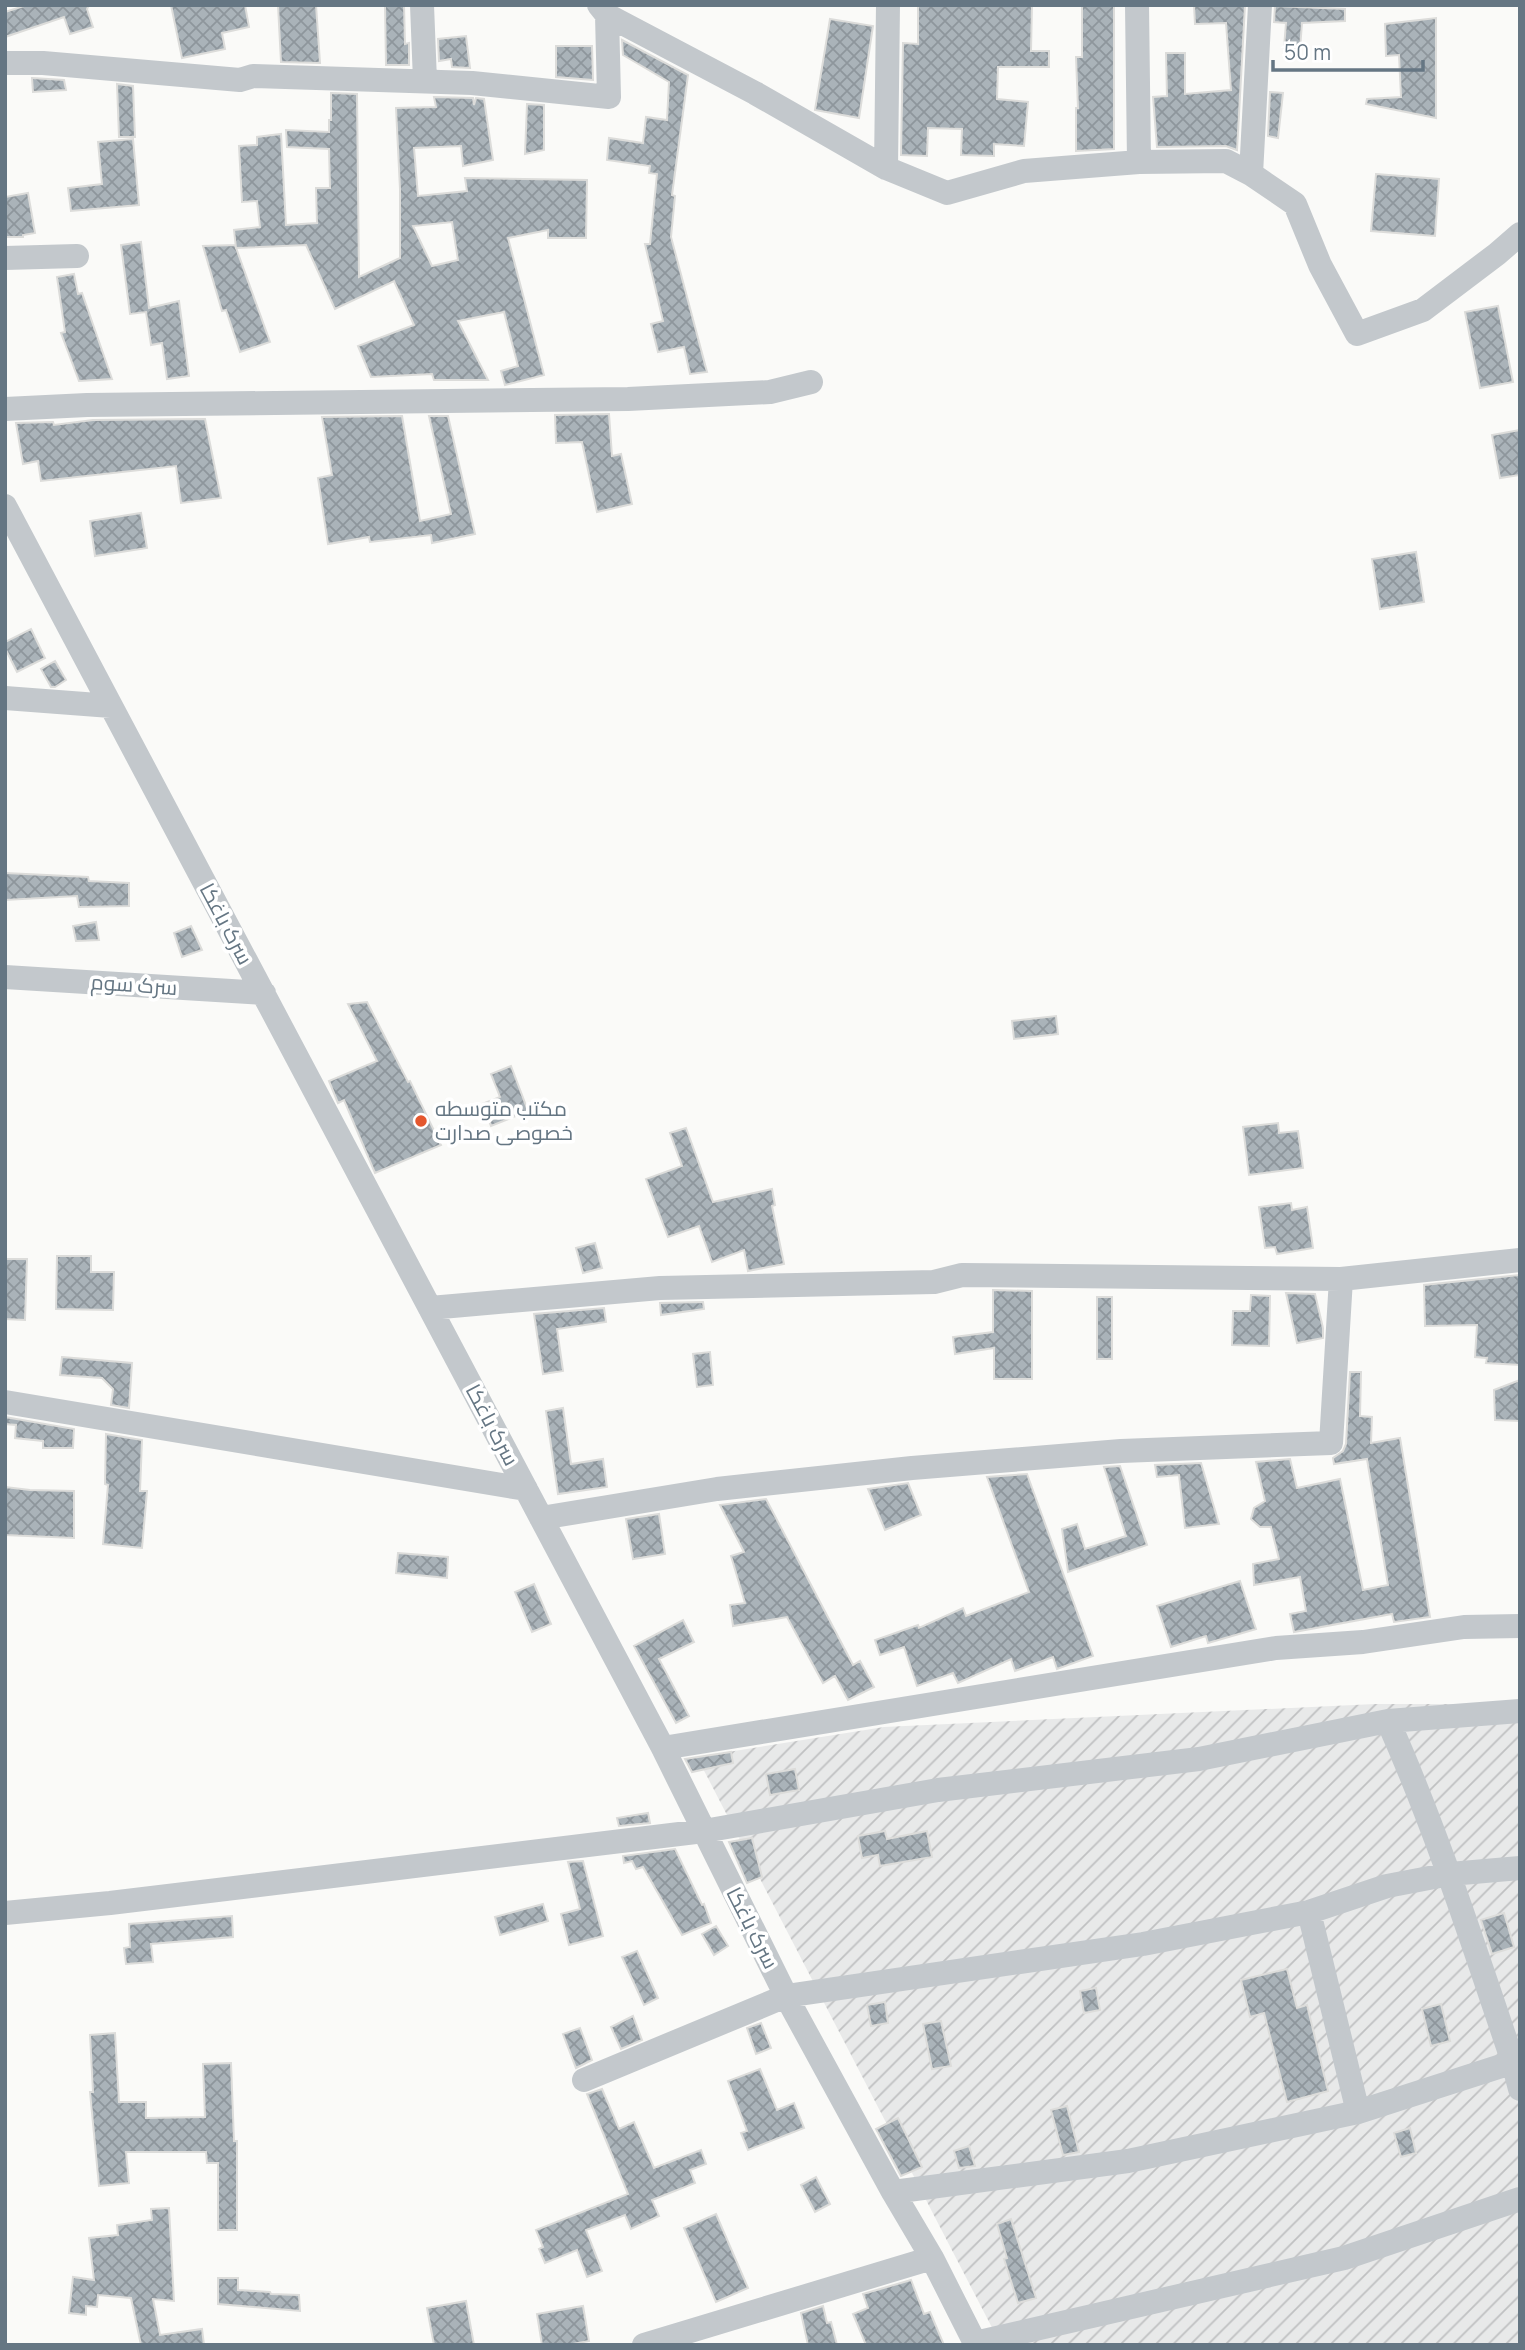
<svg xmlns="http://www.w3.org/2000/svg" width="1525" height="2350" font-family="Manrope,Cairo,sans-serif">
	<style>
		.industrial { fill: url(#industrial-furrows) }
		.building { fill: url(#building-cross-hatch); stroke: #dcdcda; stroke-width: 2; fill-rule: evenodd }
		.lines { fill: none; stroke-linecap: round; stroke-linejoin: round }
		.minor { stroke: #c3c8cc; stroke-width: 24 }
		.poi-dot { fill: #e4572e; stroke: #fff; stroke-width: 2.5 }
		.labels { text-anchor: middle; stroke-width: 7; stroke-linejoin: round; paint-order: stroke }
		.street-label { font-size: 21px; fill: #657683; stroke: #fff }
		.poi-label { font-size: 21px; fill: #657683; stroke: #fff; text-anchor: start }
	</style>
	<defs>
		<pattern id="industrial-furrows" width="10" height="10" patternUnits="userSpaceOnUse" patternTransform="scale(1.75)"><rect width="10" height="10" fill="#e8e9e9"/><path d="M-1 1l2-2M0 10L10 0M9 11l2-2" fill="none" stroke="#c0c1c2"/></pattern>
		<pattern id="building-cross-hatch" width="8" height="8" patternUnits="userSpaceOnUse" patternTransform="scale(1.75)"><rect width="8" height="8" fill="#aab3b9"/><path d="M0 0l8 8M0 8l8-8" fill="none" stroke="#8e969c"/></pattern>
	</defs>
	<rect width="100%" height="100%" fill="#fafaf8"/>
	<path class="industrial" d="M1375 1704H1520V2345H1001L697 1757 884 1727Z"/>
	<path class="building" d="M27 5H89L87 9 93 27 70 34 64 17 5 37V12Z
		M171 5H245L249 27 222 33 225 49 182 58Z
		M278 5H316L320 63 281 62Z
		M385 5H404L405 44 409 43V65H386Z
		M918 5H1032L1031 51H1049V67H998L997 99 1028 102 1024 146 994 144V156L961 155 962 129 928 128 927 156 901 155 903 43 918 44Z
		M1082 5H1114V149L1076 151V108H1078L1076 57H1082Z
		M1194 5H1245L1237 150 1226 146 1157 147 1153 97 1167 96 1166 53H1185V94L1231 90 1226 23 1195 24Z
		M1275 6 1345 9V21L1302 23 1300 49 1284 48 1286 23 1274 22Z
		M1436 18V118L1366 104 1367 99 1401 97 1399 55 1386 56 1385 24Z
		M830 19 873 26 859 118 815 110Z
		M466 36 470 68 452 67 451 59 439 61 438 39Z
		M622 40 688 75 672 195 675 196 671 237 707 372 690 374 684 347 658 352 651 324 663 321 645 244H650L657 174 649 173 650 166 607 160 609 138 643 143 646 117 667 120 669 82 623 55Z
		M556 46H592L593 80 556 77Z
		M32 78 64 80 66 90 33 92Z
		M117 84 133 86 135 137H119Z
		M1270 92 1283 93 1278 138 1268 136Z
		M331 93 357 94 359 277 400 258V189L396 108 436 107 434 97 473 98 474 105 476 98 484 99 493 160 463 166 461 146 414 148 418 196 467 191 465 178 587 180 586 238H548V230L508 238 544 375 505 385 501 371 518 366 504 312 458 321 488 380H434L432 374 371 377 358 346 414 325 394 281 335 309 306 245 236 248 234 230 260 227 257 201 242 202 239 146 257 145V137L281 134 286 225 317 223 316 188H330L329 149 287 147 286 130 329 132V120H331ZM452 222 458 260 432 266 413 226Z
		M527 104 544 105V150L525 154Z
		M133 139 139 205 71 211 68 188 102 184 98 142Z
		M1376 174 1439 179 1435 236 1371 231Z
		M28 193 35 233 23 235V237H5V197Z
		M141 242 149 308 179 301 189 376 167 379 162 343 151 345 146 312 130 314 121 245Z
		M235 245 270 342 240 352 226 310 222 311 203 246Z
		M74 274 78 294 82 293 112 379 79 381 61 333 65 332 57 277Z
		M1498 306 1513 382 1480 388 1465 312Z
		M609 414 612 456 621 454 632 504 597 512 582 442 556 443 555 415Z
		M402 416 420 521 451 514 429 416H448L475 534 432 543 431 535 370 542 369 537 328 544 318 478 332 475 322 417Z
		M205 419 221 498 181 503 176 466 41 481 38 461 23 464 16 423 53 422 54 425 93 420Z
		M1520 430V475L1500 478 1492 435Z
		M141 513 147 548 95 556 90 521Z
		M1416 552 1424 602 1380 609 1372 559Z
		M31 629 45 658 17 672 5 648V642Z
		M55 661 66 680 55 687H51L41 669Z
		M5 873 88 877 89 881 129 883V906L79 907 77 896 5 900Z
		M96 922 99 940 76 941 73 926Z
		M191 926 202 950 182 957 174 933Z
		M367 1002 408 1082 410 1081 441 1145 375 1173 344 1100 338 1103 329 1081 377 1061 348 1004Z
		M1056 1016 1058 1034 1014 1039 1012 1021Z
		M511 1066 528 1111 491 1126 482 1104 500 1097 491 1074Z
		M1278 1123 1279 1133 1298 1131 1303 1168 1249 1175 1243 1127Z
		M686 1128 713 1202 772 1189 775 1205 772 1206 784 1264 748 1271 744 1250 712 1262 699 1226 668 1237 646 1179 682 1166 670 1133Z
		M1291 1203 1292 1210 1307 1207 1313 1248 1277 1254 1275 1247 1265 1248 1259 1207Z
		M595 1243 602 1268 583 1273 576 1248Z
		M57 1256H91V1272H114L113 1310 56 1309Z
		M5 1259H27L25 1320 5 1319Z
		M1519 1275 1520 1365 1486 1363 1487 1358 1475 1357 1477 1325 1425 1326 1424 1285Z
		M993 1290 1032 1291V1379H994V1348L955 1354 953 1337 993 1332Z
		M1286 1293 1315 1294 1323 1328V1338L1297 1343Z
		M1251 1295 1270 1296 1269 1346 1232 1345 1233 1311H1250Z
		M1097 1297H1112V1359H1097Z
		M703 1302 704 1309 661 1315 660 1303Z
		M604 1308 606 1322 557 1329 563 1371 543 1374 534 1314Z
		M710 1352 713 1385 697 1387 693 1354Z
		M62 1357 132 1363 129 1408 111 1405 113 1389 102 1378 60 1375Z
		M1350 1372H1361L1360 1416 1372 1417 1371 1443 1400 1438 1430 1617 1394 1622 1392 1614 1294 1632 1290 1614 1306 1611 1300 1577 1254 1585 1253 1564 1279 1559 1271 1527H1260L1251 1519 1254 1508 1265 1501 1256 1462 1290 1459 1297 1488 1340 1479 1363 1590 1388 1585 1367 1459 1334 1464 1333 1458 1343 1451 1346 1444Z
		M1520 1380V1421L1495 1420 1494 1390Z
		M563 1408 571 1464 603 1459 607 1487 558 1494 546 1411Z
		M5 1417 74 1429 73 1448H43V1441L15 1438 16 1425 5 1424Z
		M106 1434 142 1440 140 1491H147L142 1548 103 1544 108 1485 105 1484Z
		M1201 1463 1219 1524 1185 1528 1179 1475 1157 1477 1155 1465Z
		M1120 1466 1147 1545 1068 1572 1062 1529 1077 1524 1085 1549 1126 1536 1104 1467Z
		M1027 1474 1093 1656 1057 1669 1053 1657 1015 1671 1011 1659 958 1683 953 1673 917 1686 904 1647 880 1655 875 1640 918 1625 919 1628 963 1608 966 1616 1029 1592 987 1477Z
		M908 1483 921 1515 885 1530 868 1489Z
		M5 1487 30 1490 74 1491V1538L5 1535Z
		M766 1499 853 1665 860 1661 874 1687 848 1700 835 1676 823 1683 787 1617 733 1626 730 1605 745 1603 731 1556 744 1552 720 1505Z
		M659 1514 665 1554 633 1559 626 1519Z
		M398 1553 448 1557 447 1578 396 1573Z
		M1240 1581 1256 1629 1208 1643 1206 1636 1171 1647 1157 1606Z
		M534 1584 551 1624 532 1632 515 1592Z
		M683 1620 694 1642 659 1659 689 1716 676 1723 634 1646Z
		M731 1752 733 1763 692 1772 685 1759Z
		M795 1769 799 1790 770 1795 766 1774Z
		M648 1813 650 1823 619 1826 617 1818Z
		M885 1831 887 1839 927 1831 932 1857 880 1866 878 1855 862 1858 858 1836Z
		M752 1838 762 1877 747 1883 729 1842Z
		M675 1849 702 1905 704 1904 711 1923 682 1935 643 1867 636 1869 632 1861 624 1863 623 1856Z
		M583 1861 603 1936 569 1945 561 1914 580 1909 568 1862Z
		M543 1904 548 1921 500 1935 495 1917Z
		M1504 1913 1514 1947 1492 1954 1481 1920Z
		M232 1916 233 1937 151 1944 153 1962 126 1964 124 1948 130 1947 129 1924Z
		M716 1926 728 1946 714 1955 702 1934Z
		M637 1951 658 1998 644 2005 622 1957Z
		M1287 1969 1297 2008 1307 2005 1328 2091 1287 2102 1264 2013 1250 2017 1241 1980Z
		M1096 1988 1100 2010 1084 2013 1080 1991Z
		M885 2002 888 2023 871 2026 867 2005Z
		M1441 2004 1450 2041 1431 2046 1422 2009Z
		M633 2016 642 2040 621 2049 611 2027Z
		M941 2021 951 2066 932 2069 923 2024Z
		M761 2023 771 2048 756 2054 747 2028Z
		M580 2028 592 2060 576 2068 563 2034Z
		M115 2033 119 2102H146V2118L205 2117 203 2064 231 2063 234 2141H237V2230H218V2163H207L206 2152H126L129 2183 99 2186 90 2092H93L90 2035Z
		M760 2069 777 2110 794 2103 804 2128 748 2150 741 2133 747 2131 728 2081Z
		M602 2089 619 2129 634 2122 654 2168 701 2150 706 2164 690 2170 695 2183 652 2200 659 2216 631 2229 625 2215 586 2230 602 2271 587 2277 577 2250 545 2263 539 2249 543 2247 536 2230 628 2194 587 2094Z
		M1067 2106 1079 2152 1063 2155 1051 2110Z
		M898 2118 922 2167 901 2176 876 2129Z
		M1410 2128 1416 2153 1401 2157 1394 2133Z
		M969 2146 975 2166 959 2168 954 2151Z
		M816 2177 830 2204 815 2212 801 2185Z
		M169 2208 174 2301 153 2299 160 2335 202 2329 204 2345H141L131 2298 98 2295 97 2307 86 2306V2315L69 2313 73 2277 94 2280 89 2238 118 2235 117 2225 152 2220 151 2209Z
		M716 2214 748 2288 716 2302 684 2228Z
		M1011 2219 1036 2298 1018 2303 1004 2259 1007 2258 997 2224Z
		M218 2278H238V2290L270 2292 271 2294 299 2295 300 2311 218 2304Z
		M911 2280 924 2314 930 2312 944 2345H866L853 2314 868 2308 863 2294Z
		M466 2301 474 2345H434L427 2308Z
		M583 2306 589 2341 567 2345H542L537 2314Z
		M823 2306 827 2323 831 2322 837 2345H808L801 2313Z"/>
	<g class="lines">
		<path class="minor" d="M422 5 425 81
			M599 5 607 15 755 93 886 168 947 193 1024 171 1139 162 1226 161 1251 174 1295 204 1320 265 1357 334 1423 310 1497 254 1520 234
			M1137 5 1139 162
			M5 63H43L240 80 253 76 472 83 609 97 607 15
			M886 168 888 5
			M1251 174 1260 5
			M5 258 77 256
			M5 409 87 405 628 399 770 392 811 382
			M5 506 663 1748 786 1996 893 2192 932 2258 976 2345
			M5 698 111 706
			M5 977 264 993
			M430 1308 660 1288 934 1282 962 1275 1341 1279 1520 1260
			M5 1402 526 1489
			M541 1518 717 1489 912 1468 1121 1451 1331 1443 1341 1279
			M1388 1721C1437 1831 1474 1947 1513 2062L1520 2089
			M663 1748 1276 1648 1363 1642 1464 1627 1520 1626
			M1309 1912 1358 2112
			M5 1913 110 1903 704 1831 938 1790 1199 1759 1388 1721 1520 1711
			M584 2080 786 1996 1143 1944 1309 1912 1387 1886 1450 1874 1520 1868
			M893 2192 1128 2161 1358 2112 1520 2060
			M975 2343 1344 2258 1520 2199
			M644 2345 932 2258"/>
	</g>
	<circle class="poi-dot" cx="421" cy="1121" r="7"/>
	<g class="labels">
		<g class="street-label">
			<text transform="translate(226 924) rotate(62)" y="7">سرک باغکا</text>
			<text transform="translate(134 985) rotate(4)" y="7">سرک سوم</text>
			<text transform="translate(492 1425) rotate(62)" y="7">سرک باغکا</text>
			<text transform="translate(752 1928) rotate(63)" y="7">سرک باغکا</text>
		</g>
		<g class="poi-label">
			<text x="435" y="1116">مکتب متوسطه<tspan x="435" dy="24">خصوصی صدارت</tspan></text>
		</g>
	</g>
	<rect width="1525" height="2350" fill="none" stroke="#657683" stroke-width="14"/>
	<path d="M1273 60v10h150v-10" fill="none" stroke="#657683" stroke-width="3.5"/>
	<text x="1284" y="60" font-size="21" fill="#657683" stroke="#ffffff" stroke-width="5" paint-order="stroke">50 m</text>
</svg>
